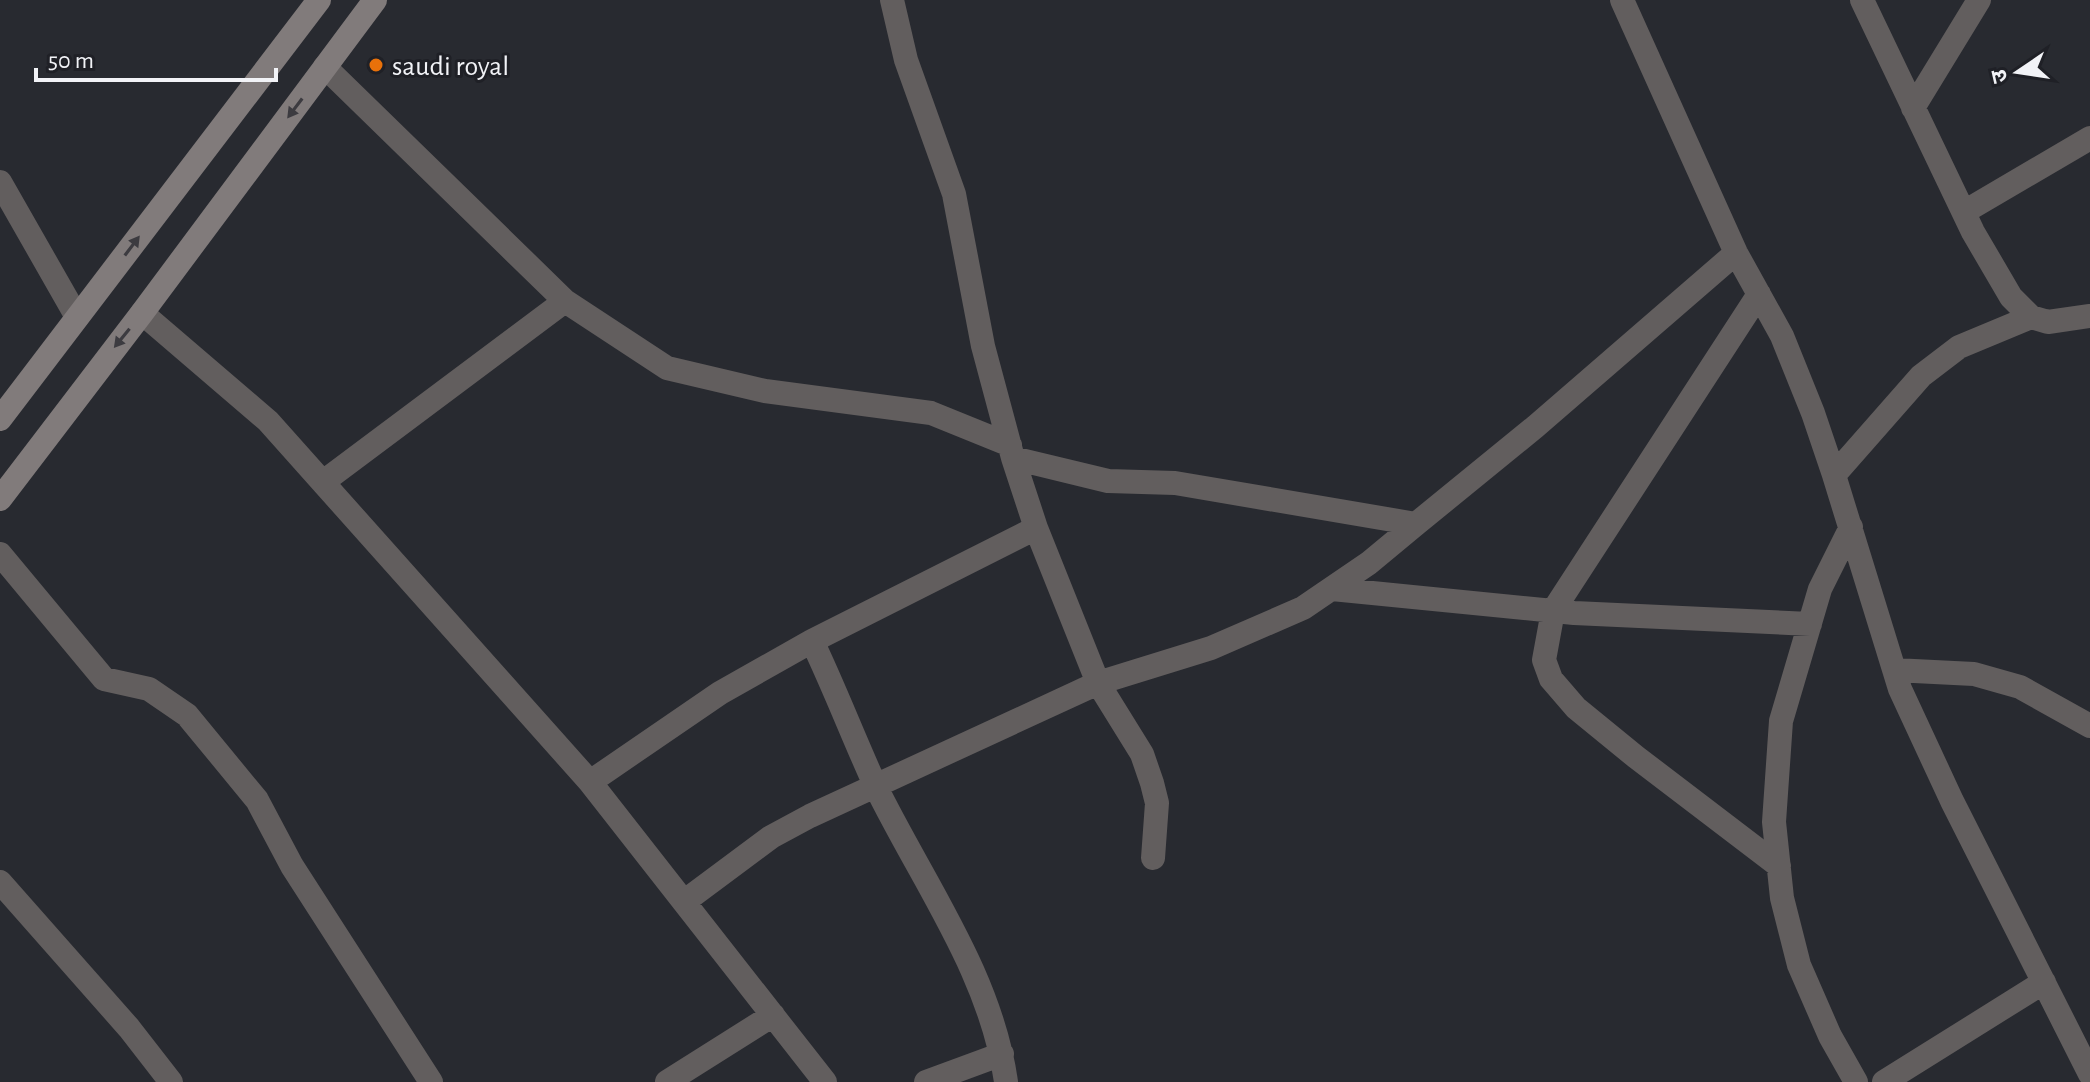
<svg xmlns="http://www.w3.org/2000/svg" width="2090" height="1082" font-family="'Alegreya Sans','Noto Sans Devanagari',sans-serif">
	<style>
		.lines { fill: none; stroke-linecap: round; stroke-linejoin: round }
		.street { stroke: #625e5e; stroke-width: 24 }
		.secondary { stroke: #817b7b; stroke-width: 24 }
		.oneway { fill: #3c3b40 }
		.food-dot { fill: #e8710a; stroke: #1f2026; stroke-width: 3 }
		.labels { text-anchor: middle; stroke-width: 6; stroke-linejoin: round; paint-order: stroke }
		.poi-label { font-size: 28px; fill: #f2f3f7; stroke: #1f2026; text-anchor: start }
	</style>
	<rect width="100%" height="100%" fill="#282a30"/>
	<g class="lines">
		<path class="street" d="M892 0 906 60 954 194 983 346 1013 458 1036 528 1098 683 1142 754 1152 783 1157 803 1153 858
			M1622 0 1736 253 1782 336 1813 413 1834 475 1900 689 1952 801 2090 1074
			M1862 0 1973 232 2011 297 2031 317 2048 322 2090 316
			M325 67 565 301 667 368 765 391 931 413 1010 445
			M1913 108 1979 0
			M0 182 77 317
			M1964 212 2090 138
			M1759 294 1553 611 1544 660 1551 679 1576 708 1636 757 1779 866
			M142 313 268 421 590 782 825 1082
			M1013 458 1108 481 1175 483 1416 524
			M1834 475 1921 376 1959 347 2031 317
			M323 482 565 301
			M1851 527 1820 589 1781 721 1774 822 1782 898 1799 965 1830 1036 1856 1082
			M0 554 104 679 149 689 187 715 257 800 292 866 431 1082
			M1332 589 1574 613 1810 624
			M812 641C835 689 854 739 876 787 923 883 991 974 1006 1082
			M1894 670 1974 674 2020 687 2090 726
			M590 782 720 693 812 641 1036 528
			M0 882 129 1028 171 1082
			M685 901 771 837 810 816 1098 683 1211 648 1303 608 1369 563 1416 524 1535 427 1736 253
			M667 1082 773 1015
			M926 1082 1002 1054
			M1884 1082 2044 982"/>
		<path class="secondary" d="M0 419 319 0
			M0 499 142 313 375 0"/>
	</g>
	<defs><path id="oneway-solid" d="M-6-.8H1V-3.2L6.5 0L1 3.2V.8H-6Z" transform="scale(2)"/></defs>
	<g class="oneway">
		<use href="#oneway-solid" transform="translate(295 108) rotate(127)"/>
		<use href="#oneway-solid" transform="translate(132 246) rotate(-53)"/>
		<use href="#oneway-solid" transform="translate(122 338) rotate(129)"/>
	</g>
	<circle class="food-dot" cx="376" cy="65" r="8"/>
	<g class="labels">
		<g class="poi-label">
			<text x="392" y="75">saudi royal</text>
		</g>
	</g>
	<g transform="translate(2018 72) rotate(257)" stroke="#1f2026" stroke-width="6" paint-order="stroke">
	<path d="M0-6L14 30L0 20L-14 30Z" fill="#f2f3f7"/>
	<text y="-12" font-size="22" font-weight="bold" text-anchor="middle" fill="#f2f3f7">उ</text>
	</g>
	<path d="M36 68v12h240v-12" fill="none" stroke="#f2f3f7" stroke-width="4"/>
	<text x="48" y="68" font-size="24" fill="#f2f3f7" stroke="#1f2026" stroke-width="6" paint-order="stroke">50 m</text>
</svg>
